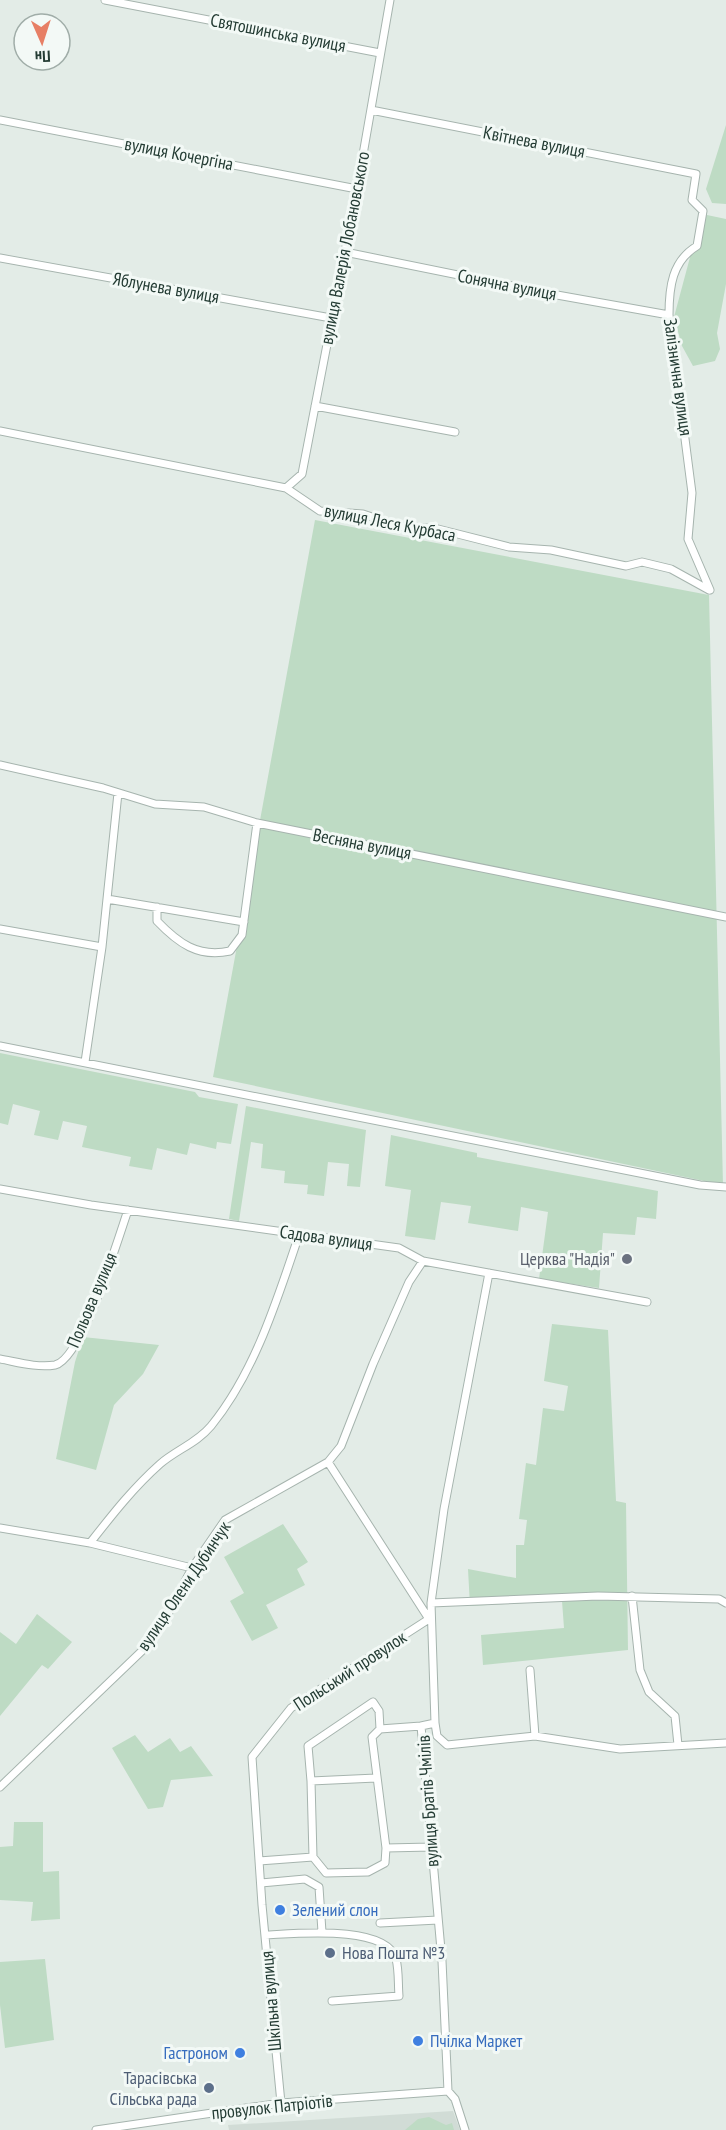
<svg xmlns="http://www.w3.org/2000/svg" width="726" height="2130" font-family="'PT Sans Narrow',sans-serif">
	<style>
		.built { fill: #d1dcd6 }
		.green { fill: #bedbc4 }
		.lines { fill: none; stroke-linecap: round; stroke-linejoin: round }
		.street-casing { stroke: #a6b4ae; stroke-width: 9 }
		.street { stroke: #fff; stroke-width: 7 }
		.worship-dot { fill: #6b7280; stroke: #f3f9f6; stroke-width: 2 }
		.shop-dot { fill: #3f7fe0; stroke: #f3f9f6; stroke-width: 2 }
		.service-dot { fill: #5c6f8a; stroke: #f3f9f6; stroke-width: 2 }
		.labels { text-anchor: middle; stroke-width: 6; stroke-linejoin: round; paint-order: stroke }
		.street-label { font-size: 18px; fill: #243c34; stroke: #f3f9f6 }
		.worship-label { font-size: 18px; fill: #5b616d; stroke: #f3f9f6; text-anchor: end }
		.shop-label { font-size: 18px; fill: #366cbe; stroke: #f3f9f6; text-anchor: start }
		.service-label { font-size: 18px; fill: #4e5e75; stroke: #f3f9f6; text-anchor: start }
	</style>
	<rect width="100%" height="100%" fill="#e3ece7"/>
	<path class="built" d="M453 2111 460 2130H229L228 2125Z"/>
	<path class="green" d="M726 125V204L712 203 706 189Z
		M707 215 726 219V284L717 333 720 349 715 361 693 366 682 346 674 317 700 220Z
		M315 520 709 595 723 1185 213 1077Z
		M0 1053 195 1092 199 1097 238 1104 231 1144 217 1142 216 1149 190 1143 187 1155 157 1148 152 1170 129 1166 131 1157 82 1147 87 1126 63 1121 58 1140 34 1135 40 1111 13 1104 8 1125 0 1123Z
		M246 1106 366 1130 360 1187 347 1186 349 1164 328 1162 324 1196 307 1194 308 1185 284 1183 285 1171 261 1168 263 1144 251 1142 239 1221 229 1219Z
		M391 1135 477 1153V1157L658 1191 656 1219 637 1217 635 1235 603 1233 599 1288 539 1279 548 1212 521 1207 518 1231 468 1223 471 1206 441 1202 435 1240 405 1236 411 1190 385 1186Z
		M552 1324 608 1330 616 1501 626 1503 628 1650 483 1665 481 1635 564 1628 562 1601 470 1606 468 1569 516 1578V1545H524L527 1520 519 1519 526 1463 536 1465 543 1408 564 1411 568 1386 544 1381Z
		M83 1337 159 1345 143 1374 114 1405 96 1470 56 1459 75 1362Z
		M283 1524 308 1562 297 1569 305 1585 266 1605 278 1628 252 1641 230 1601 244 1593 224 1557Z
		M37 1614 72 1642 48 1669 42 1665 0 1716V1632L16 1644Z
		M135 1735 148 1752 170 1738 180 1752 191 1746 213 1776 171 1780 163 1807 148 1809 112 1748Z
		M14 1822H43V1872L59 1871 60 1919 31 1921 33 1902 0 1900V1847L13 1846Z
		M45 1959 54 2040 5 2048 0 2005V1962Z
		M429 2117 446 2125 452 2123 454 2130H405L418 2119Z"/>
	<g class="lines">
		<defs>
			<path id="street" d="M105 0 380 53
				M371 110 696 174 692 200 703 211 697 246C672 261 669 287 669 315L692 493 688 539 710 590
				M0 120 357 189
				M345 252 557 295 669 315
				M0 258 331 318
				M315 406 455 432
				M0 431 286 488 320 511 363 514 399 526 438 529 509 547 551 550 626 566 642 562 671 569 709 590
				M286 488 302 474 357 189 390 0
				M0 765 103 788 155 804 204 807 257 823 726 917
				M107 899 244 922
				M157 907V921C178 943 198 958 230 951L242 935 257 823
				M0 929 102 947
				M0 1046 700 1185 726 1187
				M85 1062 102 947 118 793
				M0 1189 91 1205 399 1248 423 1261 647 1302
				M0 1359C17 1362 37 1368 55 1365 82 1359 118 1239 128 1210
				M0 1528 90 1543 192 1568
				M90 1543C112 1515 133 1488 160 1464 176 1450 197 1443 211 1426 255 1372 277 1300 299 1235
				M632 1596 640 1670 649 1692 675 1716 678 1745
				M431 1603 598 1596 719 1599 726 1603
				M530 1670 535 1736
				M435 1723 437 1736 447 1745 535 1736 620 1749 726 1743
				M421 1726 380 1729 372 1737 386 1848 431 1847
				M376 1778 311 1781 308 1746 373 1702 379 1711 380 1729
				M0 1787 146 1647 168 1614 192 1568 225 1520 328 1462 341 1446 373 1364 409 1282 423 1261
				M313 1857 326 1873 368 1872 385 1863 386 1848
				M259 1861 313 1857 311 1781
				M261 1883 305 1879 319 1887 322 1932
				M380 1923 438 1920
				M265 1935C293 1934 386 1924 396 1959 399 1970 398 1985 399 1996L332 2001
				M448 2091 442 1961 421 1726 435 1723 431 1603 444 1509 489 1273
				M448 2091 455 2099 465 2130
				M281 2103 262 1905 252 1757 291 1708 429 1619 328 1462
				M96 2130 281 2103 448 2091"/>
		</defs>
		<use href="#street" class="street-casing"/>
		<use href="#street" class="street"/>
	</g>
	<circle class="worship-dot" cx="627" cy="1259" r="6"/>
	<g class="shop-dot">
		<circle cx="280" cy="1910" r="6"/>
		<circle cx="418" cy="2041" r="6"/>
		<circle cx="240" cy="2053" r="6"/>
	</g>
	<g class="service-dot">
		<circle cx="330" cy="1953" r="6"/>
		<circle cx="209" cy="2088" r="6"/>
	</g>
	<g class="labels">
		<g class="street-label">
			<text transform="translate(278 33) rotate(11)" y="6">Святошинська вулиця</text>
			<text transform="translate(534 142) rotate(11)" y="6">Квітнева вулиця</text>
			<text transform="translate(179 154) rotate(11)" y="6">вулиця Кочергіна</text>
			<text transform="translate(345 248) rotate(-79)" y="6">вулиця Валерія Лобановського</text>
			<text transform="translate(507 285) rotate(11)" y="6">Сонячна вулиця</text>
			<text transform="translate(166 288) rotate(10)" y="6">Яблунева вулиця</text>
			<text transform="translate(678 377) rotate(82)" y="6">Залізнична вулиця</text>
			<text transform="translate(390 523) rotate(11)" y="6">вулиця Леся Курбаса</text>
			<text transform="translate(362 844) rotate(11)" y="6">Весняна вулиця</text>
			<text transform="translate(326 1238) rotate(8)" y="6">Садова вулиця</text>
			<text transform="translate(92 1300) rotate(-67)" y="6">Польова вулиця</text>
			<text transform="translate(184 1586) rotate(-56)" y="6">вулиця Олени Дубинчук</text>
			<text transform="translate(350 1671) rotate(-33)" y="6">Польський провулок</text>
			<text transform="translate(428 1801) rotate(-94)" y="6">вулиця Братів Чмілів</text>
			<text transform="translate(271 2001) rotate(-95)" y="6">Шкільна вулиця</text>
			<text transform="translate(272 2107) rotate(-6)" y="6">провулок Патріотів</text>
		</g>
		<g class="worship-label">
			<text x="615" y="1265">Церква "Надія"</text>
		</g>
		<g class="shop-label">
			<text x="292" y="1916">Зелений слон</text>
			<text x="430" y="2047">Пчілка Маркет</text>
			<text x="228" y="2059" text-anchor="end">Гастроном</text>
		</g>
		<g class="service-label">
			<text x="342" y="1959">Нова Пошта №3</text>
			<text x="197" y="2084" text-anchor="end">Тарасівська<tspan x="197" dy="21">Сільська рада</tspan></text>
		</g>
	</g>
	<g transform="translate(42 42) rotate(177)"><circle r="28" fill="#f3f9f6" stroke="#a0ada8" stroke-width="1.5"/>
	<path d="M0-4.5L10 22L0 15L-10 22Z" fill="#e77f65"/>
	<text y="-9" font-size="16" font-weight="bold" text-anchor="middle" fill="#243c34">Пн</text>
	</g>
</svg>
